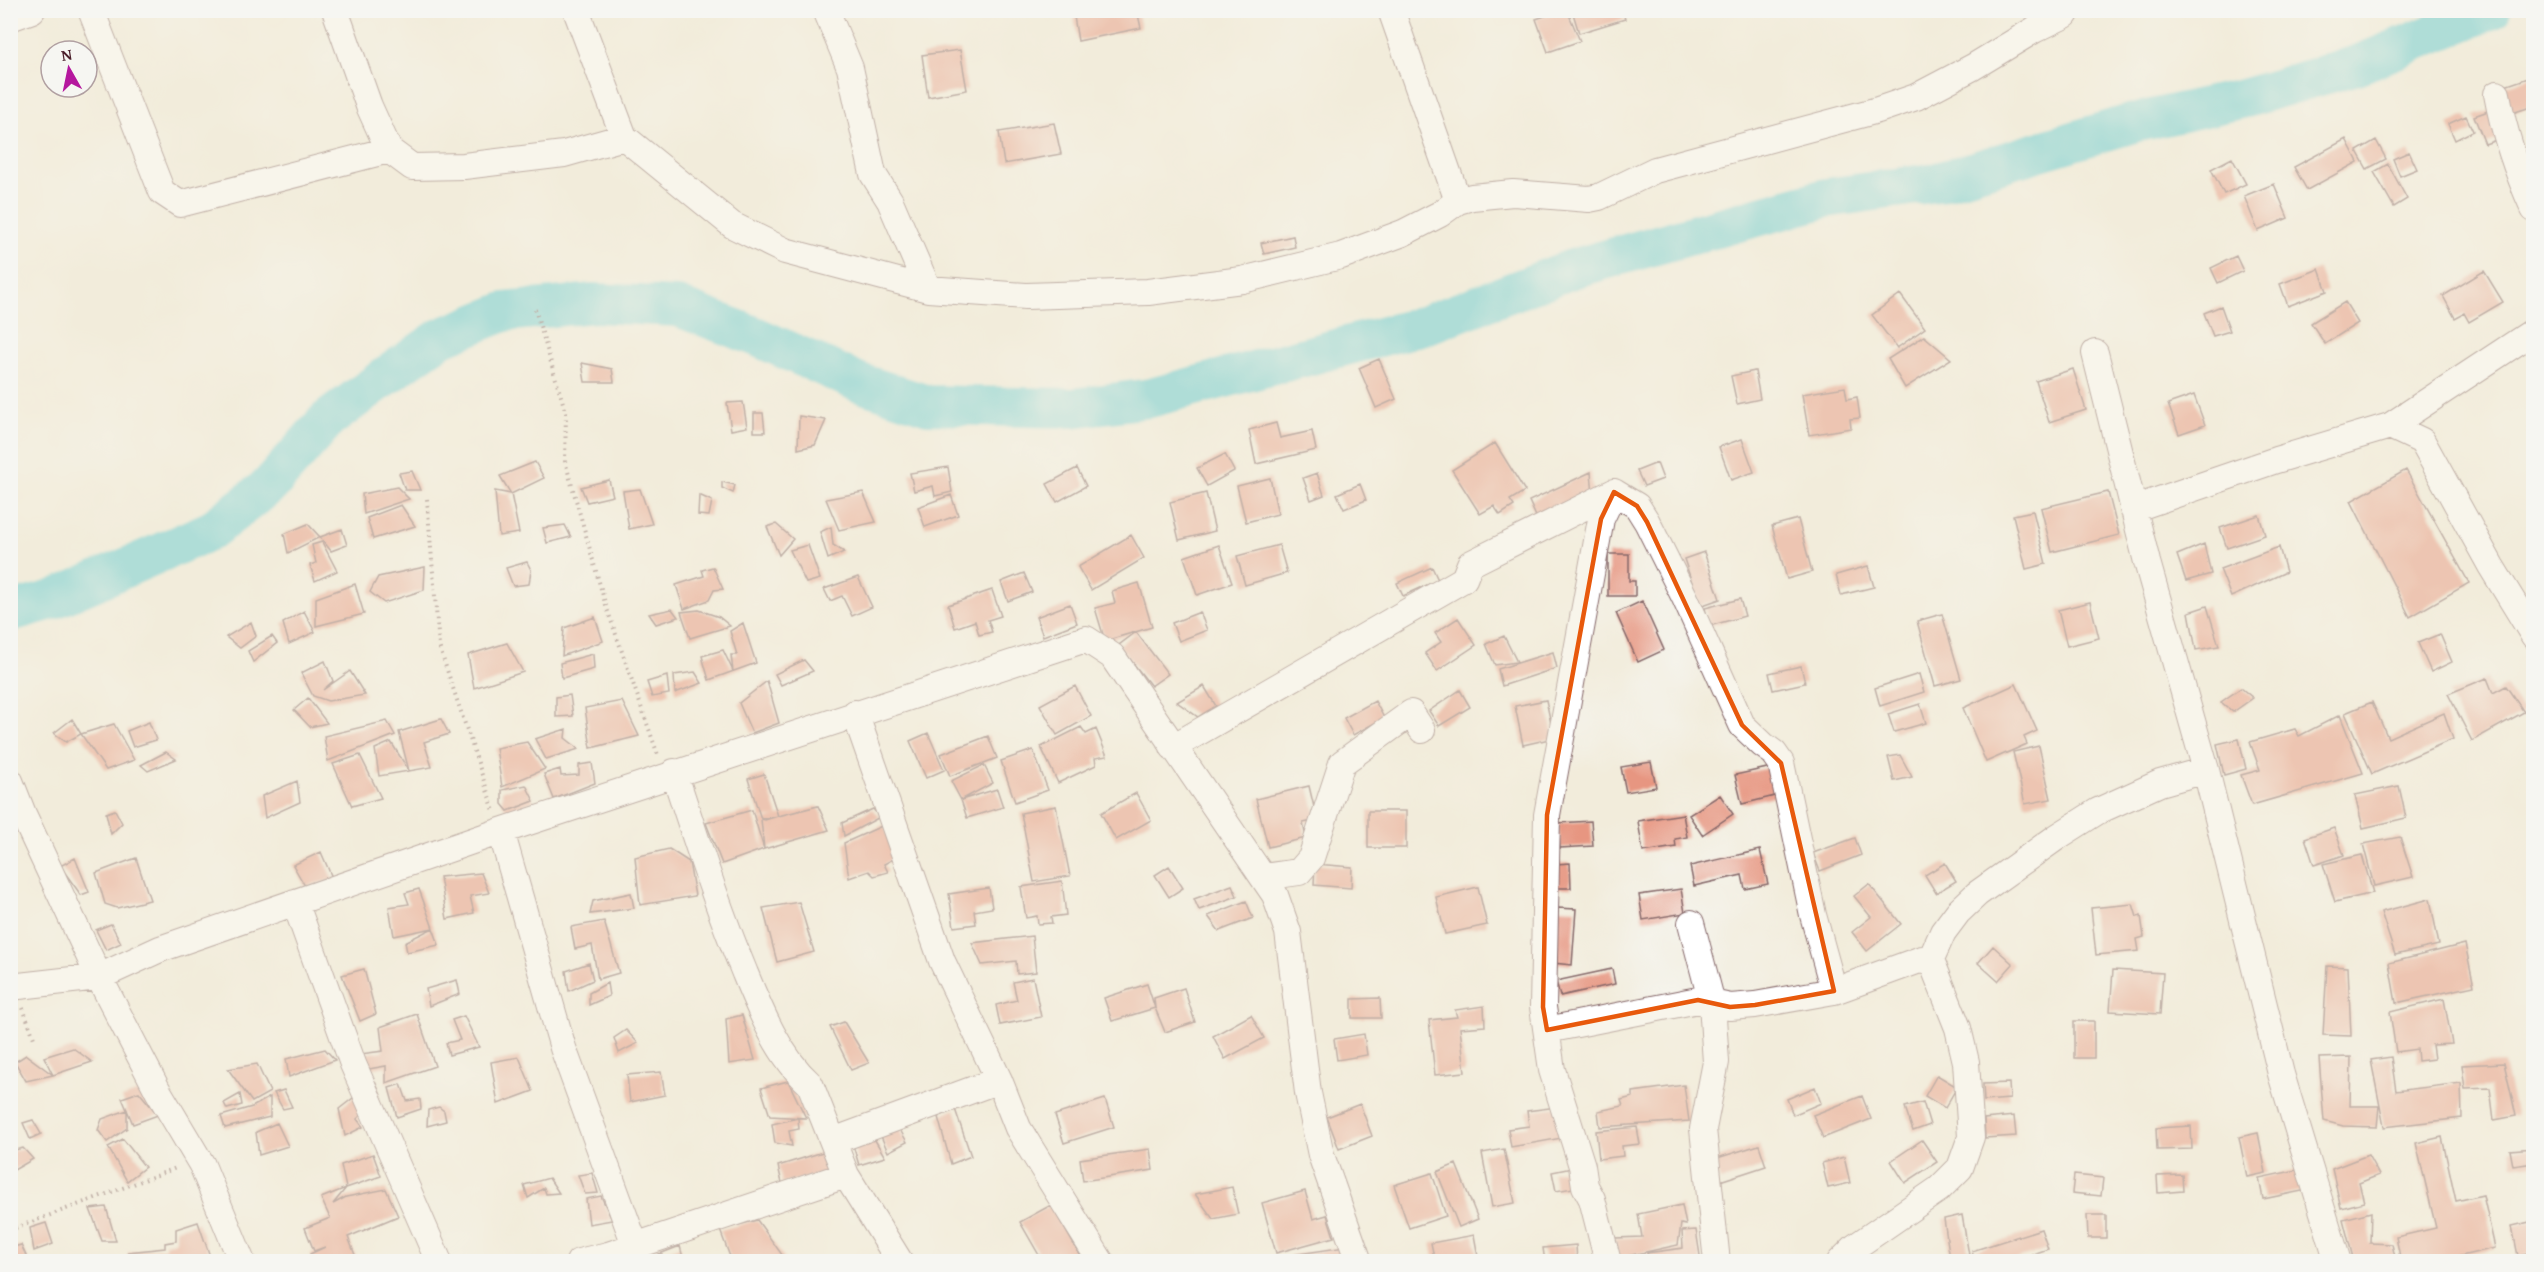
<svg xmlns="http://www.w3.org/2000/svg" width="2544" height="1272" font-family="'Gentium Book Plus',serif">
	<style>
		.lines { fill: none; stroke-linecap: round; stroke-linejoin: round }
		.river { stroke: #5dcad3; stroke-width: 40 }
		.building { fill: #e79681 }
		.minor-casing { stroke: #856769; stroke-width: 28 }
		.path { stroke: #856769; stroke-width: 4; stroke-dasharray: 1.5 4.5; stroke-linecap: butt }
		.minor { stroke: #fff; stroke-width: 26 }
		.marked { fill: none; stroke: #e8590c; stroke-width: 4.5; stroke-linejoin: round }
	</style>
	<rect width="100%" height="100%" fill="#f6f6f2"/>
	<filter id="ink" filterUnits="userSpaceOnUse"><feTurbulence type="fractalNoise" baseFrequency=".0167" numOctaves="2"/><feDisplacementMap in="SourceGraphic" scale="12" xChannelSelector="R" yChannelSelector="G"/><feConvolveMatrix kernelMatrix="1 2 1 2 8 2 1 2 1" color-interpolation-filters="sRGB"/></filter>
	<filter id="wash" filterUnits="userSpaceOnUse"><feTurbulence type="fractalNoise" baseFrequency=".008" numOctaves="4" result="noise"/><feDisplacementMap in="SourceGraphic" scale="24" xChannelSelector="R" yChannelSelector="G"/><feGaussianBlur stdDeviation="1.35" result="paint"/><feColorMatrix in="noise" values="0 0 0 0 0 0 0 0 0 0 0 0 0 0 0 0 0 1.4 0 .05"/><feComposite in="paint" operator="in"/></filter>
	<g filter="url(#wash)">
		<rect width="100%" height="100%" fill="#f2ecdb"/>
		<g class="lines">
			<path class="river" d="M10 612 52 600 210 531 270 485 327 420 393 371 440 338 504 312 594 303 678 307 755 336 860 383 928 405 1072 408 1150 398 1425 325 1572 269 1699 233 1826 198 1938 182 2133 123 2246 98 2357 65 2491 10"/>
		</g>
		<g id="blocks">
			<path class="building" d="M1073 10H1137L1141 28 1078 41Z
				M1563 10H1567L1580 41 1548 52 1536 19Z
				M1572 10H1622L1625 19 1579 33Z
				M960 50 967 90 928 97 922 55Z
				M2534 76V106L2512 113 2502 87Z
				M2491 110 2502 138 2485 144 2474 116Z
				M2466 116 2473 131 2455 140 2448 124Z
				M1054 123 1061 154 1004 164 999 132Z
				M2346 139 2358 162 2307 190 2294 167Z
				M2376 140 2386 159 2367 169 2357 151Z
				M2409 152 2417 169 2400 176 2393 159Z
				M2232 158 2246 184 2224 194 2211 169Z
				M2388 164 2407 199 2394 207 2374 172Z
				M2274 184 2288 218 2258 231 2244 196Z
				M1293 236 1295 247 1264 254 1261 243Z
				M2236 256 2243 271 2218 283 2211 268Z
				M2319 269 2327 291 2288 306 2280 284Z
				M2484 271 2503 302 2469 322 2464 313 2455 318 2443 296Z
				M1900 294 1925 328 1897 348 1872 315Z
				M2345 302 2358 323 2325 344 2311 323Z
				M2221 306 2230 331 2213 336 2204 313Z
				M1924 336 1951 359 1905 388 1888 359Z
				M1379 359 1396 399 1376 408 1359 368Z
				M582 363 612 369 614 382H585Z
				M2073 369 2086 410 2049 422 2036 381Z
				M1755 371 1760 399 1737 404 1731 376Z
				M1845 387 1847 399 1857 397 1860 418 1850 419 1851 428 1809 435 1802 394Z
				M2194 395 2205 425 2179 434 2168 404Z
				M743 402 747 427 731 430 727 403Z
				M754 413H763L765 432H754Z
				M799 416 826 420 815 445 798 449Z
				M1276 423 1280 438 1312 431 1316 450 1256 464 1249 430Z
				M1742 439 1754 472 1731 480 1719 447Z
				M1495 443 1525 491 1510 500 1514 506 1500 515 1494 506 1480 514 1452 470Z
				M1225 454 1234 471 1207 486 1197 468Z
				M535 462 544 478 511 494 500 476Z
				M1657 463 1663 479 1644 486 1637 471Z
				M948 467 952 492 935 496 933 486 914 491 910 473Z
				M1077 468 1086 486 1057 502 1047 484Z
				M2406 470 2469 583 2410 617 2351 501Z
				M412 471 420 490H405L399 473Z
				M1591 472 1593 495 1538 521 1529 501Z
				M1317 473 1324 495 1311 500 1303 478Z
				M1270 478 1278 514 1246 522 1237 486Z
				M609 480 613 496 587 502 581 487Z
				M722 482 735 485 733 493 722 488Z
				M1360 484 1366 500 1344 509 1337 494Z
				M397 487 409 499 364 514 362 494Z
				M640 489 652 524 629 529 623 491Z
				M495 491 511 494 519 533 499 536Z
				M863 492 876 522 839 530 826 499Z
				M2108 492 2119 535 2052 552 2041 508Z
				M1206 493 1215 531 1179 540 1170 502Z
				M699 495 712 501 709 516 698 515Z
				M951 495 958 515 925 527 918 507Z
				M401 505 415 526 373 539 367 518Z
				M2033 511 2046 564 2026 569 2013 515Z
				M2259 515 2265 535 2227 548 2220 528Z
				M1798 519 1812 572 1787 579 1772 526Z
				M308 524 320 537 342 529 347 545 331 551 320 537 288 553 284 534Z
				M776 524 793 539 779 555 767 527Z
				M565 525 571 537 547 543 543 528Z
				M831 527 833 545 844 552 828 559 820 532Z
				M1131 535 1144 558 1091 590 1078 567Z
				M322 542 337 571 315 581 310 565 316 563 312 545Z
				M2204 544 2211 574 2186 581 2177 555Z
				M808 545 820 579 806 583 790 550Z
				M1219 545 1232 583 1197 595 1184 557Z
				M1279 545 1287 573 1245 585 1237 556Z
				M2279 547 2286 572 2231 597 2220 569Z
				M1704 552 1720 599 1700 606 1684 559Z
				M1608 554H1629V581H1635V596H1608Z
				M527 562 531 570 529 584 513 586 506 568Z
				M1868 566 1874 587 1841 595 1836 575Z
				M425 567 424 590 384 603 370 592 378 577Z
				M713 567 723 589 714 590 709 600 684 609 676 585 704 576 702 570Z
				M1432 567 1438 580 1403 596 1397 583Z
				M1024 573 1032 592 1008 601 1001 582Z
				M858 577 872 607 852 616 842 596 830 601 824 589Z
				M1139 583 1152 627 1105 641 1095 608 1115 603 1112 591Z
				M355 584 364 614 316 626V598Z
				M992 590 1001 616 988 620 992 632 979 635 975 621 955 628 948 605Z
				M1740 599 1745 616 1709 626 1705 608Z
				M1642 601 1664 650 1638 662 1616 613Z
				M2090 602 2099 638 2067 646 2058 610Z
				M1070 604 1077 623 1043 636 1036 617Z
				M2207 606 2219 646 2196 650 2189 612Z
				M672 609 678 617 656 624 649 614Z
				M699 610 719 617 730 626 690 638 681 612Z
				M304 611 315 632 289 644 283 623Z
				M1200 612 1207 630 1179 641 1172 623Z
				M1942 614 1961 679 1935 686 1917 621Z
				M595 617 603 641 562 656 564 628Z
				M1458 618 1476 645 1437 671 1425 653 1441 642 1435 633Z
				M251 622 256 636 240 648 226 637Z
				M743 623 756 663 709 680 702 656 723 650 733 671 731 655H737L730 631Z
				M1136 632 1168 674 1151 686 1119 645Z
				M2440 634 2452 662 2431 672 2418 643Z
				M272 636 277 643 253 662 248 651Z
				M1504 636 1517 662 1495 665 1486 644Z
				M507 643 523 672 474 688 468 655Z
				M1553 652 1557 668 1502 686 1498 669Z
				M593 654 594 669 562 678 560 663Z
				M804 660 813 671 781 685 775 674Z
				M325 661 333 681 323 690 350 671 365 695 328 701 313 696 301 673Z
				M1801 666 1805 683 1773 690 1769 673Z
				M695 672 702 683 675 693 674 675Z
				M1919 674 1924 692 1880 706 1875 688Z
				M667 676 669 694 652 697 647 682Z
				M2487 678 2493 693 2506 686 2524 712 2472 741 2448 694Z
				M767 681 779 723 752 733 739 703Z
				M2016 684 2037 731 2024 737 2027 744 1986 762 1963 708Z
				M1075 686 1091 716 1057 735 1040 705Z
				M1204 686 1216 706 1198 717 1177 702Z
				M2241 688 2253 698 2233 712 2221 702Z
				M1460 690 1470 707 1439 726 1429 711Z
				M570 695 573 716 556 717V697Z
				M308 698 327 723 310 727 294 710Z
				M1546 700 1554 738 1523 745 1515 706Z
				M622 701 639 736 591 748 585 708Z
				M1375 701 1384 718 1353 735 1344 718Z
				M2372 702 2388 738 2444 713 2453 739 2372 774 2345 713Z
				M1920 704 1926 723 1894 732 1888 714Z
				M2340 715 2363 773 2252 805 2241 775 2260 770 2250 742 2295 729 2299 736Z
				M72 719 81 734 66 742 54 733Z
				M441 719 449 734 424 742 432 767 409 771 399 732Z
				M387 721 395 735 328 761 324 736Z
				M149 722 156 740 133 747 127 731Z
				M114 724 134 760 106 770 81 734Z
				M1081 727 1086 734 1096 729 1107 756 1095 758 1096 765 1058 783 1041 747Z
				M566 729 565 738 579 749 546 759 535 739Z
				M928 733 944 770 926 778 910 741Z
				M988 736 997 758 950 776 941 754Z
				M2239 739 2246 769 2224 775 2217 744Z
				M391 742 409 771 379 776 375 749Z
				M527 742 545 769 502 787 496 748Z
				M2039 746 2051 799 2025 804 2013 752Z
				M1033 750 1048 790 1015 802 1001 761Z
				M166 752 176 759 148 771 141 765Z
				M360 755 381 798 352 806 333 764Z
				M1900 755 1912 777 1894 781 1888 757Z
				M1651 762 1656 787 1626 792 1621 767Z
				M592 763 595 783 554 799 544 774 560 769 561 776 579 775V765Z
				M984 765 993 783 961 800 951 781Z
				M1772 767 1779 795 1742 804 1735 775Z
				M764 774 778 816 818 806 829 830 764 849 761 819 765 820 778 816 761 819 748 779Z
				M297 781 300 802 265 818 262 796Z
				M526 785 534 801 508 811 502 804V790Z
				M1309 786 1317 820 1303 823 1306 838 1268 847 1256 799Z
				M2399 786 2406 818 2363 828 2355 795Z
				M997 789 1003 807 967 818 961 800Z
				M1136 793 1151 820 1116 840 1101 813Z
				M1720 795 1733 814 1702 835 1689 815Z
				M1056 806 1070 876 1034 882 1021 813Z
				M873 809 880 817 844 836 842 823Z
				M115 810 122 823 111 834 106 813Z
				M752 810 764 849 722 864 706 823Z
				M1368 811H1406V848H1368Z
				M1683 814 1687 837 1675 839 1676 847 1643 852 1638 821Z
				M1591 821 1593 846 1560 848 1558 823Z
				M884 825 897 857 884 864 888 872 874 876 869 871 849 878 844 843Z
				M2334 828 2344 855 2314 865 2305 838Z
				M2400 837 2413 877 2374 886 2363 844Z
				M1855 838 1861 855 1820 871 1813 853Z
				M669 849 689 862 695 896 640 905 635 857Z
				M1760 850 1768 884 1745 889 1742 875 1694 886 1690 866Z
				M321 852 333 880 305 886 293 865Z
				M2362 855 2373 893 2335 902 2323 864Z
				M75 858 89 892 81 895 60 866Z
				M136 858 150 900 117 908 105 904 96 873Z
				M1570 863 1571 888H1556V864Z
				M1945 863 1956 881 1936 893 1925 875Z
				M1315 864 1352 867 1351 888 1314 885Z
				M1169 866 1183 888 1169 897 1155 875Z
				M481 873 489 893 470 896 474 913 447 919 440 877Z
				M1062 881 1066 915 1051 917 1052 923 1038 924 1037 916 1026 918 1021 887Z
				M1869 884 1901 924 1867 951 1852 932 1871 917 1854 896Z
				M1232 885 1237 896 1199 910 1194 899Z
				M1478 887 1487 925 1445 934 1436 897Z
				M989 888 992 908 974 911 976 924 954 927 949 894Z
				M419 889 433 928 394 936 389 907 409 904 405 893Z
				M1681 889 1685 913 1643 920 1639 895Z
				M631 893 634 908 590 914 593 901Z
				M2430 899 2439 945 2395 955 2381 912Z
				M1246 901 1253 918 1219 931 1208 916Z
				M799 902 814 952 777 962 763 908Z
				M2133 904 2137 917 2141 916 2144 937 2137 939 2139 951 2096 955 2091 908Z
				M1557 908 1576 909 1572 965 1553 963Z
				M604 921 619 973 598 979 592 945 575 949 571 927Z
				M111 924 121 943 106 950 96 930Z
				M433 928 439 945 407 952 405 942Z
				M1032 936 1036 972 1017 974 1016 961 982 965 972 943Z
				M2465 944 2474 986 2396 1003 2389 963Z
				M1993 946 2013 964 1998 981 1978 963Z
				M589 963 593 980 569 991 566 971Z
				M2327 966 2348 967 2351 1036 2323 1035Z
				M364 969 376 1014 360 1021 342 975Z
				M1612 969 1615 984 1560 996 1556 981Z
				M2113 970 2163 973 2160 1014 2110 1011Z
				M1033 978 1041 1017 1000 1025 996 1005 1017 1000 1013 982Z
				M457 980 460 994 429 1006 426 989Z
				M607 983 609 996 589 1005V993Z
				M1147 984 1155 1008 1112 1021 1104 998Z
				M1184 988 1195 1022 1165 1032 1155 1008 1154 998Z
				M1380 998 1381 1018H1352V999Z
				M2444 999 2452 1044 2432 1045 2434 1059 2418 1061 2417 1049 2396 1052 2390 1012Z
				M1484 1006 1485 1026 1460 1028 1465 1072 1435 1075 1429 1020 1457 1017 1455 1010Z
				M417 1014 435 1066 386 1083V1066L369 1069 360 1054 383 1051 380 1027Z
				M742 1015 755 1060 729 1064 726 1019Z
				M1251 1015 1264 1038 1225 1059 1213 1036Z
				M464 1016 479 1047 449 1055 446 1043 460 1040 452 1020Z
				M2074 1021H2094V1058H2074Z
				M844 1022 869 1063 851 1070 830 1027Z
				M626 1030 638 1043 619 1053 614 1038Z
				M1364 1034 1367 1055 1337 1060 1334 1039Z
				M73 1048 92 1062 53 1075 26 1081 15 1062 26 1055 53 1075 44 1057Z
				M325 1049 335 1060 289 1077 286 1059Z
				M519 1057 533 1091 498 1104 491 1062Z
				M2351 1057 2350 1106H2379L2377 1127 2343 1126 2324 1121 2319 1058Z
				M2391 1057 2396 1091 2461 1083 2462 1118 2384 1127 2371 1060Z
				M2504 1063 2516 1116 2494 1120 2490 1088 2465 1089 2462 1065Z
				M257 1064 270 1092 252 1102 228 1069Z
				M661 1072 665 1095 630 1102 627 1075Z
				M1937 1075 1957 1087 1945 1108 1925 1096Z
				M788 1081 806 1118 770 1116 761 1088Z
				M2009 1083 2010 1099 1984 1101 1983 1084Z
				M401 1084 407 1101 420 1099 421 1109 397 1117 389 1088Z
				M1684 1085 1689 1121 1600 1127 1598 1111 1623 1106 1621 1100 1633 1097V1092Z
				M1815 1087 1821 1103 1793 1115 1787 1099Z
				M284 1090 292 1107 283 1109 274 1093Z
				M139 1092 158 1115 133 1124 122 1098Z
				M240 1094 242 1105 227 1109 224 1103Z
				M357 1095 364 1112 357 1119 363 1127 345 1136 339 1109Z
				M1862 1096 1871 1119 1823 1138 1813 1115Z
				M270 1097V1117L225 1128 221 1116 252 1107Z
				M1105 1099 1114 1127 1064 1143 1055 1115Z
				M1923 1102 1930 1125 1913 1131 1905 1107Z
				M1360 1104 1372 1136 1339 1149 1327 1117Z
				M439 1107 444 1111 446 1121 427 1126 428 1110Z
				M1557 1107 1562 1138 1511 1147 1508 1129 1529 1126 1527 1111Z
				M955 1109 971 1156 951 1164 938 1117Z
				M127 1110V1128L107 1142 98 1130 102 1119Z
				M2014 1116 2016 1136 1985 1138 1984 1119Z
				M798 1118 799 1129 789 1131 792 1146 775 1143 772 1124Z
				M33 1120 41 1134 30 1139 23 1123Z
				M277 1123 288 1146 259 1155 256 1132Z
				M2191 1126 2192 1149 2157 1150 2156 1128Z
				M1637 1127 1640 1144 1622 1146 1623 1156 1599 1159 1596 1131Z
				M899 1128 907 1142 888 1152 880 1134Z
				M2258 1133 2266 1173 2247 1177 2239 1137Z
				M872 1135 885 1157 859 1165 852 1142Z
				M2442 1137 2456 1201 2483 1195 2495 1248 2436 1262H2401L2396 1237 2436 1228 2416 1143Z
				M123 1139 145 1167 127 1181 108 1147Z
				M1922 1140 1937 1162 1905 1183 1891 1161Z
				M1759 1145 1766 1166 1720 1181 1714 1159Z
				M23 1148 33 1159 14 1170 10 1165V1151Z
				M2534 1148V1163L2513 1166 2510 1150Z
				M1150 1149 1153 1170 1083 1181 1080 1159Z
				M1504 1149 1515 1203 1492 1207 1482 1153Z
				M826 1151 831 1173 782 1183 778 1166Z
				M373 1154 381 1176 346 1188 341 1165Z
				M2368 1155 2379 1175 2359 1183 2364 1202 2341 1208 2332 1169Z
				M1844 1157 1850 1183 1828 1188 1822 1163Z
				M1456 1164 1478 1219 1459 1227 1437 1172Z
				M1582 1166 1585 1186 1556 1191 1552 1172Z
				M2302 1169 2307 1190 2263 1199 2259 1178Z
				M592 1173 598 1193 585 1194 578 1175Z
				M1432 1173 1446 1216 1409 1228 1394 1185Z
				M2074 1175 2103 1178 2101 1196 2072 1193Z
				M2182 1175 2183 1191 2158 1193 2157 1176Z
				M549 1178 559 1193 546 1194 544 1188 528 1198 524 1185Z
				M1232 1187 1238 1214 1213 1219 1195 1194Z
				M346 1188 333 1204 346 1197 386 1189 398 1216 348 1237 357 1260 313 1262 310 1254 325 1247 314 1251 305 1228 330 1218 321 1198Z
				M1305 1191 1313 1219 1327 1215 1334 1237 1276 1253 1262 1203Z
				M601 1196 612 1220 589 1224 586 1199Z
				M1051 1205 1084 1262H1043L1020 1222Z
				M1682 1205 1686 1225 1681 1224 1678 1245 1618 1258 1615 1238 1642 1237 1638 1214Z
				M106 1207 116 1241H102L90 1209Z
				M2371 1212 2370 1243 2392 1244 2396 1262H2354L2343 1219Z
				M1962 1215 1969 1255 1950 1259 1944 1219Z
				M2087 1215H2106V1238H2088Z
				M757 1220 785 1259 775 1262H732L720 1230Z
				M2534 1221V1253L2518 1256 2512 1226Z
				M198 1222 212 1262H128V1252L165 1248V1243L176 1241V1229Z
				M46 1223 53 1244 34 1251 30 1228Z
				M2041 1229 2048 1249 2009 1262H1975L1972 1251Z
				M1696 1230 1701 1262H1649L1647 1253 1683 1248 1682 1231Z
				M1474 1235 1479 1262H1435L1431 1243Z
				M21 1245 29 1262H10V1248Z
				M1576 1245 1577 1262H1545L1543 1248Z
				M680 1246 684 1262H660L657 1255Z
				M1345 1247 1350 1262H1293L1291 1255Z"/>
		</g>
	</g>
	<g filter="url(#ink)">
		<use href="#blocks" fill-opacity="0" stroke="#856769" stroke-width="1.5"/>
		<g class="lines">
			<defs>
				<path id="minor" d="M91 10 162 192 180 204 389 150
					M335 10 369 106 389 150 412 167 464 166 564 154 624 137 732 225 785 251 928 289 1026 296 1148 292 1242 280 1341 256 1403 233 1440 214 1458 201 1472 197 1513 193 1589 199 1599 197 1655 170 1878 110 1916 97 1973 67 2034 30 2065 15 2068 10
					M576 10 624 137
					M826 10 850 68 873 174 890 201 928 289
					M1391 10 1458 201
					M10 18 32 10
					M2497 94C2504 133 2517 172 2534 209
					M2095 353 2147 562 2206 770 2281 1074 2338 1262
					M2390 426 2422 441 2491 566 2534 636
					M1614 492 1637 506 1647 522 1685 598 1742 725 1763 745 1774 753 1781 763 1813 915 1834 991
					M2133 509 2276 460 2390 426 2534 331
					M855 713 942 961 999 1080 1018 1128 1101 1262
					M1173 747 1464 579 1470 564 1614 492
					M674 772C696 839 717 906 744 971 760 1010 778 1055 810 1084L846 1175 900 1262
					M10 781 23 814 99 977 158 1091 202 1165 242 1262
					M501 831 563 1048 635 1245 639 1262
					M1263 877 1299 872 1311 858 1342 763 1411 713 1422 730
					M295 902 353 1064 439 1262
					M1691 923 1712 1003 1716 1062 1703 1129 1717 1262
					M1930 961 1943 932 1958 912 1977 894 2057 837 2098 811 2160 783 2206 770
					M10 987 99 977 160 949 501 831 1086 639 1112 656 1275 895 1288 932 1308 1093 1321 1155 1359 1262
					M1547 1030 1698 1000 1730 1007 1755 1005 1834 991 1922 959 1933 965 1958 1028 1966 1062 1971 1137 1960 1168 1939 1189 1855 1247 1840 1262
					M833 1141 999 1080
					M579 1262 608 1255 846 1175
					M1608 1262 1592 1199 1585 1186 1582 1166 1552 1070 1543 1007 1547 815 1601 519 1614 492"/>
			</defs>
			<use href="#minor" class="minor-casing"/>
			<path class="path" d="M535 309 566 413 565 461 605 603 658 755
				M427 499 439 646 494 811
				M23 1008 35 1041
				M10 1230 176 1168"/>
			<use href="#minor" class="minor"/>
		</g>
	</g>
	<path d="M0 0H2544V1272H0ZM1614 492 1637 506 1647 522 1742 725 1781 763 1834 991 1755 1005 1730 1007 1698 1000 1547 1030 1543 1007 1547 815 1601 519Z" fill="#f2ecdb" fill-opacity=".55" fill-rule="evenodd"/>
	<path class="marked" d="M1614 492 1637 506 1647 522 1742 725 1781 763 1834 991 1755 1005 1730 1007 1698 1000 1547 1030 1543 1007 1547 815 1601 519Z"/>
	<rect width="2544" height="1272" fill="none" stroke="#f6f6f2" stroke-width="36"/>
	<g transform="translate(69 69) rotate(351)"><circle r="28" fill="#f6f6f2" stroke="#b1a0a2" stroke-width="1.5"/>
	<path d="M0-4.5L10 22L0 15L-10 22Z" fill="#b5179e"/>
	<text y="-9" font-size="16" font-weight="bold" text-anchor="middle" fill="#4a1f2b">N</text>
	</g>
</svg>
